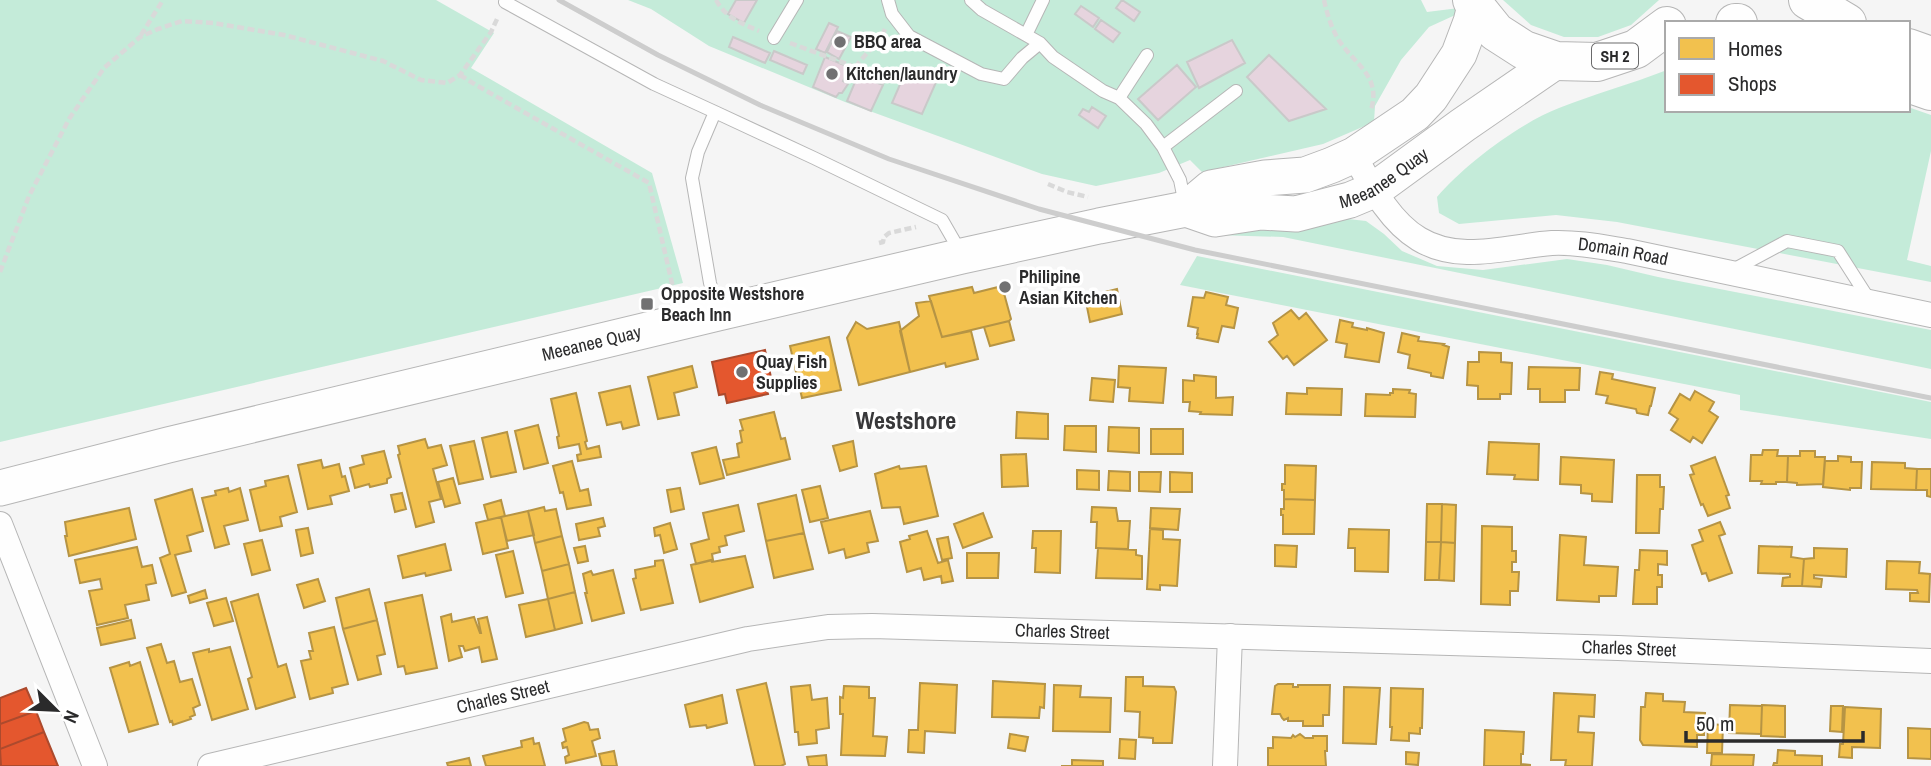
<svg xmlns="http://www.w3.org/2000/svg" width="1931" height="766" font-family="'Archivo Narrow',sans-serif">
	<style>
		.green { fill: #c4ebd9 }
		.homes { fill: #f2c14e; stroke: #b69444; stroke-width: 2 }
		.shops { fill: #e4572e; stroke: #ac4a2d; stroke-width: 2 }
		.building { fill: #e6d4de; stroke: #c9c9c9; stroke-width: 2 }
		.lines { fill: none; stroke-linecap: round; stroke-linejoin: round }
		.lane-casing { stroke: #b6b6b6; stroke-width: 14 }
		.street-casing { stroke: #b6b6b6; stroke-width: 26 }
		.secondary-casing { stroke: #b6b6b6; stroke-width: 37 }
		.highway-casing { stroke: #b6b6b6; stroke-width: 40 }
		.path { stroke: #d9d9d9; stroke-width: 4.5; stroke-dasharray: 7 3.5; stroke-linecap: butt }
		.lane { stroke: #fefefe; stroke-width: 12 }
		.street { stroke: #fefefe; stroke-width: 24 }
		.secondary { stroke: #fefefe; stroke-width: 35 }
		.highway { stroke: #fefefe; stroke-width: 38 }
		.rail { stroke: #cdcdcd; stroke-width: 5 }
		.poi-dot { fill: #717172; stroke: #fff; stroke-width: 2.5 }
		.labels { text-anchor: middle; stroke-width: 7; stroke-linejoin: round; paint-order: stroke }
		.shield { fill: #fff; stroke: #6a6a6b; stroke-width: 2 }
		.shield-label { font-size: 16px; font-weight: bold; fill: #2a2a2b }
		.poi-label { font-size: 18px; font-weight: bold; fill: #2a2a2b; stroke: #fff; text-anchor: start }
		.street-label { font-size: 18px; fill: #2a2a2b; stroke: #fff }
		.district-label { font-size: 24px; font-weight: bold; fill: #38383a; stroke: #fff }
	</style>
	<rect width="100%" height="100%" fill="#f5f5f5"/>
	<path class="green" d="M0 0H436L494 33 471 68 652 173 683 283 0 442Z
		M628 0H1421L1427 12 1475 6 1429 27 1401 60 1375 106 1374 122 1323 144 1202 172 1190 160 1159 173 1096 186 1042 174 845 102 709 46 651 9Z
		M1503 0H1659L1631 25 1598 37H1564L1531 25Z
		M1667 70V110H1908V107L1931 115V151L1907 260 1931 266V282L1617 222 1556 215 1459 224 1439 213 1437 197C1464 165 1520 123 1559 108 1594 94 1631 84 1667 70Z
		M1325 207 1348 219 1366 221 1384 234 1402 251 1437 266 1483 270 1567 259 1607 265 1658 277 1931 330V369L1283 237 1217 235Z
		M1197 256 1931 402V439L1740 410V395L1180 285Z"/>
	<path class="homes" d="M1002 286 1011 319 1009 321 942 337 929 296 972 287 974 293Z
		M1117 289 1122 314 1090 322 1085 297Z
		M1206 292 1228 297 1226 305 1238 308 1234 328 1222 326 1218 342 1197 338 1198 334H1197L1198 328 1188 326 1193 297 1204 298Z
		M931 301 942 337 971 331 978 359 946 367 945 363 910 372 900 331 919 316 916 303Z
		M1291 310 1299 319 1306 313 1327 340 1294 365 1287 356 1283 359 1269 342 1278 335 1273 323Z
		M1340 320 1353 323 1352 327 1367 330V328L1384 333 1379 362 1345 357 1347 344 1336 342Z
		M1009 321 1014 340 990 346 984 327Z
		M856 322 867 329 899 322 910 372 859 385 847 338Z
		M1402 333 1419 337 1418 341 1444 344 1443 345 1449 347 1443 378 1431 376V373L1408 368 1410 355 1398 352Z
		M829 337 841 390 802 398 790 346Z
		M1479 352 1501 353V362L1512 363 1511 394H1500V399H1478V386L1467 385 1468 362H1479Z
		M692 366 697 387 674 393 679 415 658 419 648 377Z
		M1119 366 1166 368 1163 403 1129 401 1130 388 1118 387Z
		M1529 367 1580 368 1579 390H1565V402H1540V389H1528Z
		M1600 372 1613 374 1612 379 1655 388 1651 406H1650L1648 415 1637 413 1636 409 1606 403 1608 396 1596 394Z
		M1194 375 1216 377V398L1233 397 1232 415 1200 414 1201 412 1189 411 1190 402H1183V380L1194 381Z
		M1092 378 1115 380 1113 402 1090 400Z
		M630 386 639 425 623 429 621 422 607 425 599 393Z
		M1307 388 1342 389 1341 415 1286 414 1287 393 1307 394Z
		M1393 389 1410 390 1409 393 1416 394 1415 417 1365 416 1366 394 1390 395V393H1393Z
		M1695 391 1714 402 1709 411 1718 417 1702 443 1693 437 1690 442 1671 430 1678 419 1669 413 1680 394 1690 400Z
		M576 393 587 441 585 442 587 449 599 446 601 457 578 461 577 455 581 454 579 444 559 448 557 437 559 436 551 399Z
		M774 412 781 439 785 438 790 459 727 475 723 460 739 457 737 444 742 442 740 431 743 430 740 420Z
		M1017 412 1048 414V439L1016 438Z
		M538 425 548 463 524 469 515 431Z
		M1065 426H1096V452L1064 450Z
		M1109 427 1139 428V453L1108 451Z
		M1151 429H1183V454H1151Z
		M507 432 516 472 491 477 482 438Z
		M425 439 428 448 441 445 447 465 433 469 441 499 429 502 434 522 416 527 398 455 400 454 398 446Z
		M474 441 483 479 459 484 450 446Z
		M853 441 857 466 840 471 833 446Z
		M1489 442 1539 444 1538 480 1514 479 1515 475 1487 474Z
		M716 447 724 478 700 484 692 453Z
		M1763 450H1778L1777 456H1788L1787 482H1776V484H1761L1762 481H1750L1751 455H1762Z
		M384 451 391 477 387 479V483L370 487 369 484 355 488 350 468 364 464 362 456Z
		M1800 451H1815V457H1825L1823 484 1797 485V483L1787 482 1788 456H1800Z
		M1026 454 1028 486 1002 487 1001 455Z
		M1838 456 1851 457V462H1862L1861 488H1850V490L1823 487 1825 461H1838Z
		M1561 457 1614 460 1612 502 1592 501V494L1581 493V485L1560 484Z
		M1715 457 1729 495 1726 496 1730 508 1708 516 1703 504 1701 505 1690 475 1694 474 1691 466Z
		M321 460 323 468 339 464 342 477 345 476 349 491 330 496 332 504 308 509 298 465Z
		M572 461 580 491 588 489 591 505 567 509 563 492 560 493 553 466Z
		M1872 462 1905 463V468L1917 469 1916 490 1871 489Z
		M1285 465 1316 466 1315 500 1284 499V490H1282V484H1285Z
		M899 466 900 469 926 466 938 516 904 524 900 507 882 508 875 474Z
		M1917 469H1931V497L1927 496V490H1916Z
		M1077 470 1099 471V490L1077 489Z
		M1109 471 1130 472V491L1108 490Z
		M1139 472H1161L1160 492 1139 491Z
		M1170 472 1192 473V492H1170Z
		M1637 475H1660V487H1664L1663 509H1660L1659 533H1636Z
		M288 476 297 512 280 517 282 526 260 531 250 490 266 486 265 481Z
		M453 478 460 503 445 507 438 482Z
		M820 486 828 518 810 522 802 490Z
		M228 488 229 492 240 488 248 520 224 526 229 544 215 548 202 498 216 495 215 491Z
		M680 488 684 509 671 512 667 490Z
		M192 489 203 531 187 536 191 551 175 555 186 592 172 596 160 558 170 554 155 500Z
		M402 493 406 509 395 512 391 495Z
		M796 495 804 533 766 541 758 504Z
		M1284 499 1315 500 1314 534H1283V515H1281V509H1284Z
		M501 500 505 516 488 520 484 505Z
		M1427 504H1442L1441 542H1426Z
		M1442 504 1456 505 1455 543 1441 542Z
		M738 505 744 531 725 536 727 545 719 547 720 552 712 554 713 560 696 564 691 544 709 539 703 513Z
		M544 507 545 511 556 509 562 536 535 543 528 511Z
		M1092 507 1116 508 1118 521H1130L1128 549 1096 548 1097 522H1091Z
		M129 508 136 539 69 556 65 536H67L65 522Z
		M1151 508 1180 509 1178 530 1150 528Z
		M528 511 534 535 507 541 501 517Z
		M870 511 878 541 867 543 869 552 846 558 844 549 829 553 821 522Z
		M983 513 992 537 963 548 954 524Z
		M501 517 508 548 483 554 476 523Z
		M603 518 605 526 598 528 600 536 579 540 576 524Z
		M1720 522 1725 534 1719 536 1732 573 1709 581 1706 573 1702 574 1692 545 1703 541 1699 530Z
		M670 523 677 549 664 553 660 535 655 536 654 528Z
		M1482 526 1512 527V551H1516V562H1512V572H1519L1518 591H1510V605L1481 604Z
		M308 528 313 553 301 556 296 530Z
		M1150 529 1163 530V539L1180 540 1177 586 1160 585V590L1147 589Z
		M1349 529 1389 530 1388 572 1355 571V548H1348Z
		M927 531 938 563 948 560 953 581 942 583 941 576 924 580 921 568 907 572 900 542 910 539 909 536Z
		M1033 531H1061L1060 573 1035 572 1036 548H1032Z
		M804 533 813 569 774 578 766 541Z
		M1560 535 1586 537 1584 565 1618 567 1616 596H1599V602L1557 600Z
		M562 536 569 564 542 571 535 543Z
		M948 537 952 558 942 560 937 539Z
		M262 540 270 570 252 575 244 544Z
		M1426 542H1441L1439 580H1425Z
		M1441 542 1455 543 1454 581 1439 580Z
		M445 544 451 570 426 576 425 573 403 578 398 556Z
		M1275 545 1297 546 1296 567 1275 566Z
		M585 546 588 561 578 563 574 548Z
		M1759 546 1792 547 1791 557 1804 559 1802 586H1782L1783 578 1790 577V574L1758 573Z
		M137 547 142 567 152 565 156 583 146 585 149 600 125 605 128 618 97 625 89 591 102 589 100 579 80 583 75 560Z
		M1098 548 1136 550V555L1142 556V579L1096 578Z
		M1814 548 1847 549 1846 577 1814 575V578L1822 579 1821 587 1802 586 1804 559 1814 558Z
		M1640 550 1667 551V565L1658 564V575H1662V587H1657V604H1633L1635 570H1639Z
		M513 551 523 593 506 597 496 555Z
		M967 553H999L998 578H967Z
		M745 556 753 587 700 602 691 565 711 560 712 562Z
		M663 560 673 603 641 610 633 579 636 578 635 570 655 566V561Z
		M1887 561 1920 562 1919 573 1930 574 1929 602 1910 601V593H1918L1917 590 1886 589Z
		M569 564 575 592 548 599 542 571Z
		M613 570 624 613 592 621 585 593H587L583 574 591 571 593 575Z
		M318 579 325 601 304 608 297 585Z
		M369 589 377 620 343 629 336 598Z
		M205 590 207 598 190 603 188 596Z
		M575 592 582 623 555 630 548 599Z
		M258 594 278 667 286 664 295 697 256 709 248 679 252 677 231 602Z
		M422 595 437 668 406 674 404 666 398 667 385 603Z
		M226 598 233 621 214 626 207 603Z
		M548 599 555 630 526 637 519 605Z
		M451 614 452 622 474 617 480 633H481L478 619 487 617 497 659 482 662 479 647 465 651 463 646H459L462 657 449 661 441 617Z
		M131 620 135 638 101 645 97 628Z
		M377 620 385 654 377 656 381 674 358 680 343 629Z
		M334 627 348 684 332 688 333 693 310 699 301 661 311 659 309 651H313L309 633Z
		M161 644 167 663 174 661 180 682 192 679 200 705 193 708 195 715 190 717 191 719 173 725 172 721 170 722 147 648Z
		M230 647 248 709 212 720 193 653 209 649V652Z
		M129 662 130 666 140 662 158 724 129 732 110 668Z
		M1126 677H1143V686L1174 687 1176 692 1172 743H1153V738L1139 737 1140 712 1125 711Z
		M993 681 1045 684 1044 708 1040 707 1039 718 992 717Z
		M766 683 785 764 781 766H755L737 690Z
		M920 683 957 685 955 733 925 731 924 753 908 752 909 730H918Z
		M1278 684H1293V687H1298V685H1330L1329 715H1323V726H1303V721H1288V718L1284 720 1282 718 1280 714H1272L1275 686Z
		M810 685 812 700 827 698 829 728 816 730 817 743 799 745 798 732H795L791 687Z
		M1054 685 1081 686 1080 697 1111 698 1110 732 1053 731Z
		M844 686 869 687V698H875L873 736 887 737 885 756 841 755 843 714H840V697L843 698Z
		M1344 687 1380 688 1376 744 1343 743Z
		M1391 688 1423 689 1422 728H1420V734L1409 733V741L1391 740 1392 727H1390Z
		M1554 693 1595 695 1594 717 1579 716 1578 732 1594 733 1592 766H1565L1566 760H1551Z
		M1646 693 1663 694V701L1685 702 1684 712 1705 713 1704 735H1697V747L1643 745 1640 740 1641 707H1645Z
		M722 695 727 723 707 728 706 725 690 727 685 705Z
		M1730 705 1762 706 1761 734 1729 733Z
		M1762 705 1785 706V737L1761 736Z
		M1831 706H1843L1842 732 1830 731Z
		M1845 707 1881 709 1880 748 1852 747V758L1839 757 1840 744H1843Z
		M584 722 588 723 590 730 598 729 600 738 592 741 596 756 566 763 565 757 569 755 567 747 563 748 562 743 566 741 563 729Z
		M1708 724 1723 725 1722 753H1707Z
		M1908 728 1931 729V759L1908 758Z
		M1485 730 1524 732 1523 754H1521V764L1530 765V766H1484Z
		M1010 734 1028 737 1025 751 1008 748Z
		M1300 734 1305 738H1313V736H1327V751H1325L1326 766H1268V748H1273V737L1291 738 1293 735 1295 737Z
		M533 738 534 744 539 743 545 766H486L483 756 522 747 521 741Z
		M1120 739 1136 740 1135 759 1119 758Z
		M1778 750 1795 751V755L1822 756V766H1773L1774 763H1777Z
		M614 751 617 766H602L599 754Z
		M1406 752 1419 753 1418 765 1406 764Z
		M1712 754 1754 755 1753 766H1711Z
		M826 755 827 766H809L807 757Z
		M469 758 471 766H448L447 763Z
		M1072 760 1103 761V766H1061H1072Z"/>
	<path class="shops" d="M765 350 772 382 765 383 768 394 727 403 725 394 719 395 712 362Z
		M26 688 36 711 0 724V698Z
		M36 711 44 732 0 749V724Z
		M44 732 58 766H1L0 749Z"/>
	<path class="building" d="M736 0H757L744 23 728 14Z
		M1122 0 1140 12 1134 21 1116 8Z
		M1081 6 1099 18 1093 27 1075 14Z
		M1101 20 1120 33 1113 42 1095 29Z
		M829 23 838 27 825 53 816 49Z
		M837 31 851 37 839 59 827 52Z
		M733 37 770 53 765 63 729 47Z
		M1232 40 1245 63 1199 88 1187 62Z
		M774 51 807 65 803 74 770 60Z
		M1269 55 1326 109 1289 121 1247 77Z
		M825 57 849 67 843 81 848 84 842 93H839L836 97 813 87Z
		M1177 65 1196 87 1158 120 1138 99Z
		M907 68 937 80 922 114 892 103Z
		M858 75 883 85 871 111 847 101Z
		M1092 107 1106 116 1098 128 1079 115 1083 109 1089 112Z"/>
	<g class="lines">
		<defs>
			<path id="lane" d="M888 0 892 14 909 36 981 74 1004 79 1022 58 1040 43
				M971 0 982 10 1040 43 1053 57 1103 91 1119 98 1146 124 1163 147 1180 180 1185 205
				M505 2 654 84 715 112
				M1026 35 1043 0
				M774 38 797 0
				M1119 98 1147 55
				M1163 147 1236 91
				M1731 271 1787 241 1838 251 1870 301
				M717 309 710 283 692 178 698 152 715 112 814 158 942 220 961 253"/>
			<g id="street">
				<path id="s1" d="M1354 155C1371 185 1389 221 1419 239 1460 264 1508 246 1552 243 1577 242 1602 247 1627 251L1931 315"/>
				<path d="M0 524 95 766"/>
				<path id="s2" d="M210 766 748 639 828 627 872 626 1618 648 1931 661"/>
				<path d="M1225 766 1230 636"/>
			</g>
			<g id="secondary">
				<path id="s3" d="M1186 209 1215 219 1261 212 1296 214 1350 200 1374 190 1463 125 1556 61"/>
				<path id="s4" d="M0 488 168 445 718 313 962 256 1099 226 1186 209 1211 188 1265 178 1305 175 1332 165 1354 155 1415 114 1431 97 1459 54 1471 22 1475 6"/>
			</g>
			<path id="highway" d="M1472 0 1475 6 1496 32 1524 50 1556 61 1597 62 1636 49 1667 26
				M1808 0 1847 23
				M1735 23H1738
				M1908 48 1931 56
				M1908 83 1931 91"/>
		</defs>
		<use href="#lane" class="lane-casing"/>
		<use href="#street" class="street-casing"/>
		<use href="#secondary" class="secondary-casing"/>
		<use href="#highway" class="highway-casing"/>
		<path class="path" d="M716 0C726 18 741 23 759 31
			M1324 0C1327 14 1332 30 1340 42 1357 66 1381 77 1371 110
			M141 35 163 0
			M790 43 855 67 870 77 883 82 886 77 904 70
			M855 67 882 36 885 29
			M460 75 476 85 649 183 674 292 676 291
			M1048 184 1067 192 1088 197
			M879 243 883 242 884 237 889 233 916 227
			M0 272 29 196 69 119 104 68 140 37 158 29 182 21 213 23 284 35 383 61 421 80 447 83 460 75 491 32 498 17"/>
		<use href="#lane" class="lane"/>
		<use href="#street" class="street"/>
		<use href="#secondary" class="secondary"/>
		<use href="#highway" class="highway"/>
		<path class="rail" d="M559 0 658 55 760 105 889 159 1039 209 1195 250 1931 398"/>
	</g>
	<g class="poi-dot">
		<circle cx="840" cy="42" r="7"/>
		<circle cx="832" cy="74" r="7"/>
		<circle cx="1005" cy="287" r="7"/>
		<rect x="640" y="297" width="14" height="14" rx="3.5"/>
		<circle cx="742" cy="372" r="7"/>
	</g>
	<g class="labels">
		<rect class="shield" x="1592" y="43.5" width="46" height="25" rx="5"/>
		<g class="shield-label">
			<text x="1615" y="62">SH 2</text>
		</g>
		<g class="poi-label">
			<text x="854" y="48">BBQ area</text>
			<text x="846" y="80">Kitchen/laundry</text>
			<text x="1019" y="283">Philipine<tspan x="1019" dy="21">Asian Kitchen</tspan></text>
			<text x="661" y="300">Opposite Westshore<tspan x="661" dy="21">Beach Inn</tspan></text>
			<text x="756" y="368">Quay Fish<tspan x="756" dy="21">Supplies</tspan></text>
		</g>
		<g class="street-label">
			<text dy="6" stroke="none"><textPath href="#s3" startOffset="208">Meeanee Quay</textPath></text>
			<text dy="6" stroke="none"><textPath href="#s1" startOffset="315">Domain Road</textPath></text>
			<text dy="6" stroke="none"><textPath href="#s4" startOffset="609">Meeanee Quay</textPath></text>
			<text dy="6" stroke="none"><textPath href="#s2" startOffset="868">Charles Street</textPath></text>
			<text dy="6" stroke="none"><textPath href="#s2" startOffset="1435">Charles Street</textPath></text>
			<text dy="6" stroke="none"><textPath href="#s2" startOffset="301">Charles Street</textPath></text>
		</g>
		<g class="district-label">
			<text x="906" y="429">Westshore</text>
		</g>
	</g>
	<rect x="1665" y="21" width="245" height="91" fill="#ffffff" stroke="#aaaaaa" stroke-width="2"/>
	<rect x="1679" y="38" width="35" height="21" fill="#f2c14e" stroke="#aaaaaa" stroke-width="2"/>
	<text x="1728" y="56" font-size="21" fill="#2a2a2b">Homes</text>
	<rect x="1679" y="74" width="35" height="21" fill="#e4572e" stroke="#aaaaaa" stroke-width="2"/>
	<text x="1728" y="91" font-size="21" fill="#2a2a2b">Shops</text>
	<g transform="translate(56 710) rotate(114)" stroke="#ffffff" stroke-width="5" paint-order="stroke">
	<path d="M0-5L12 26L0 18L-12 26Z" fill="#2a2a2b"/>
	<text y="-10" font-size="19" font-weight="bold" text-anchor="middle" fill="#2a2a2b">N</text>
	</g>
	<path d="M1686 731v10h177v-10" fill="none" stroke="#2a2a2b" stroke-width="3.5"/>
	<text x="1696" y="731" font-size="21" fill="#2a2a2b" stroke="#ffffff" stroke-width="5" paint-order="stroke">50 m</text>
</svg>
